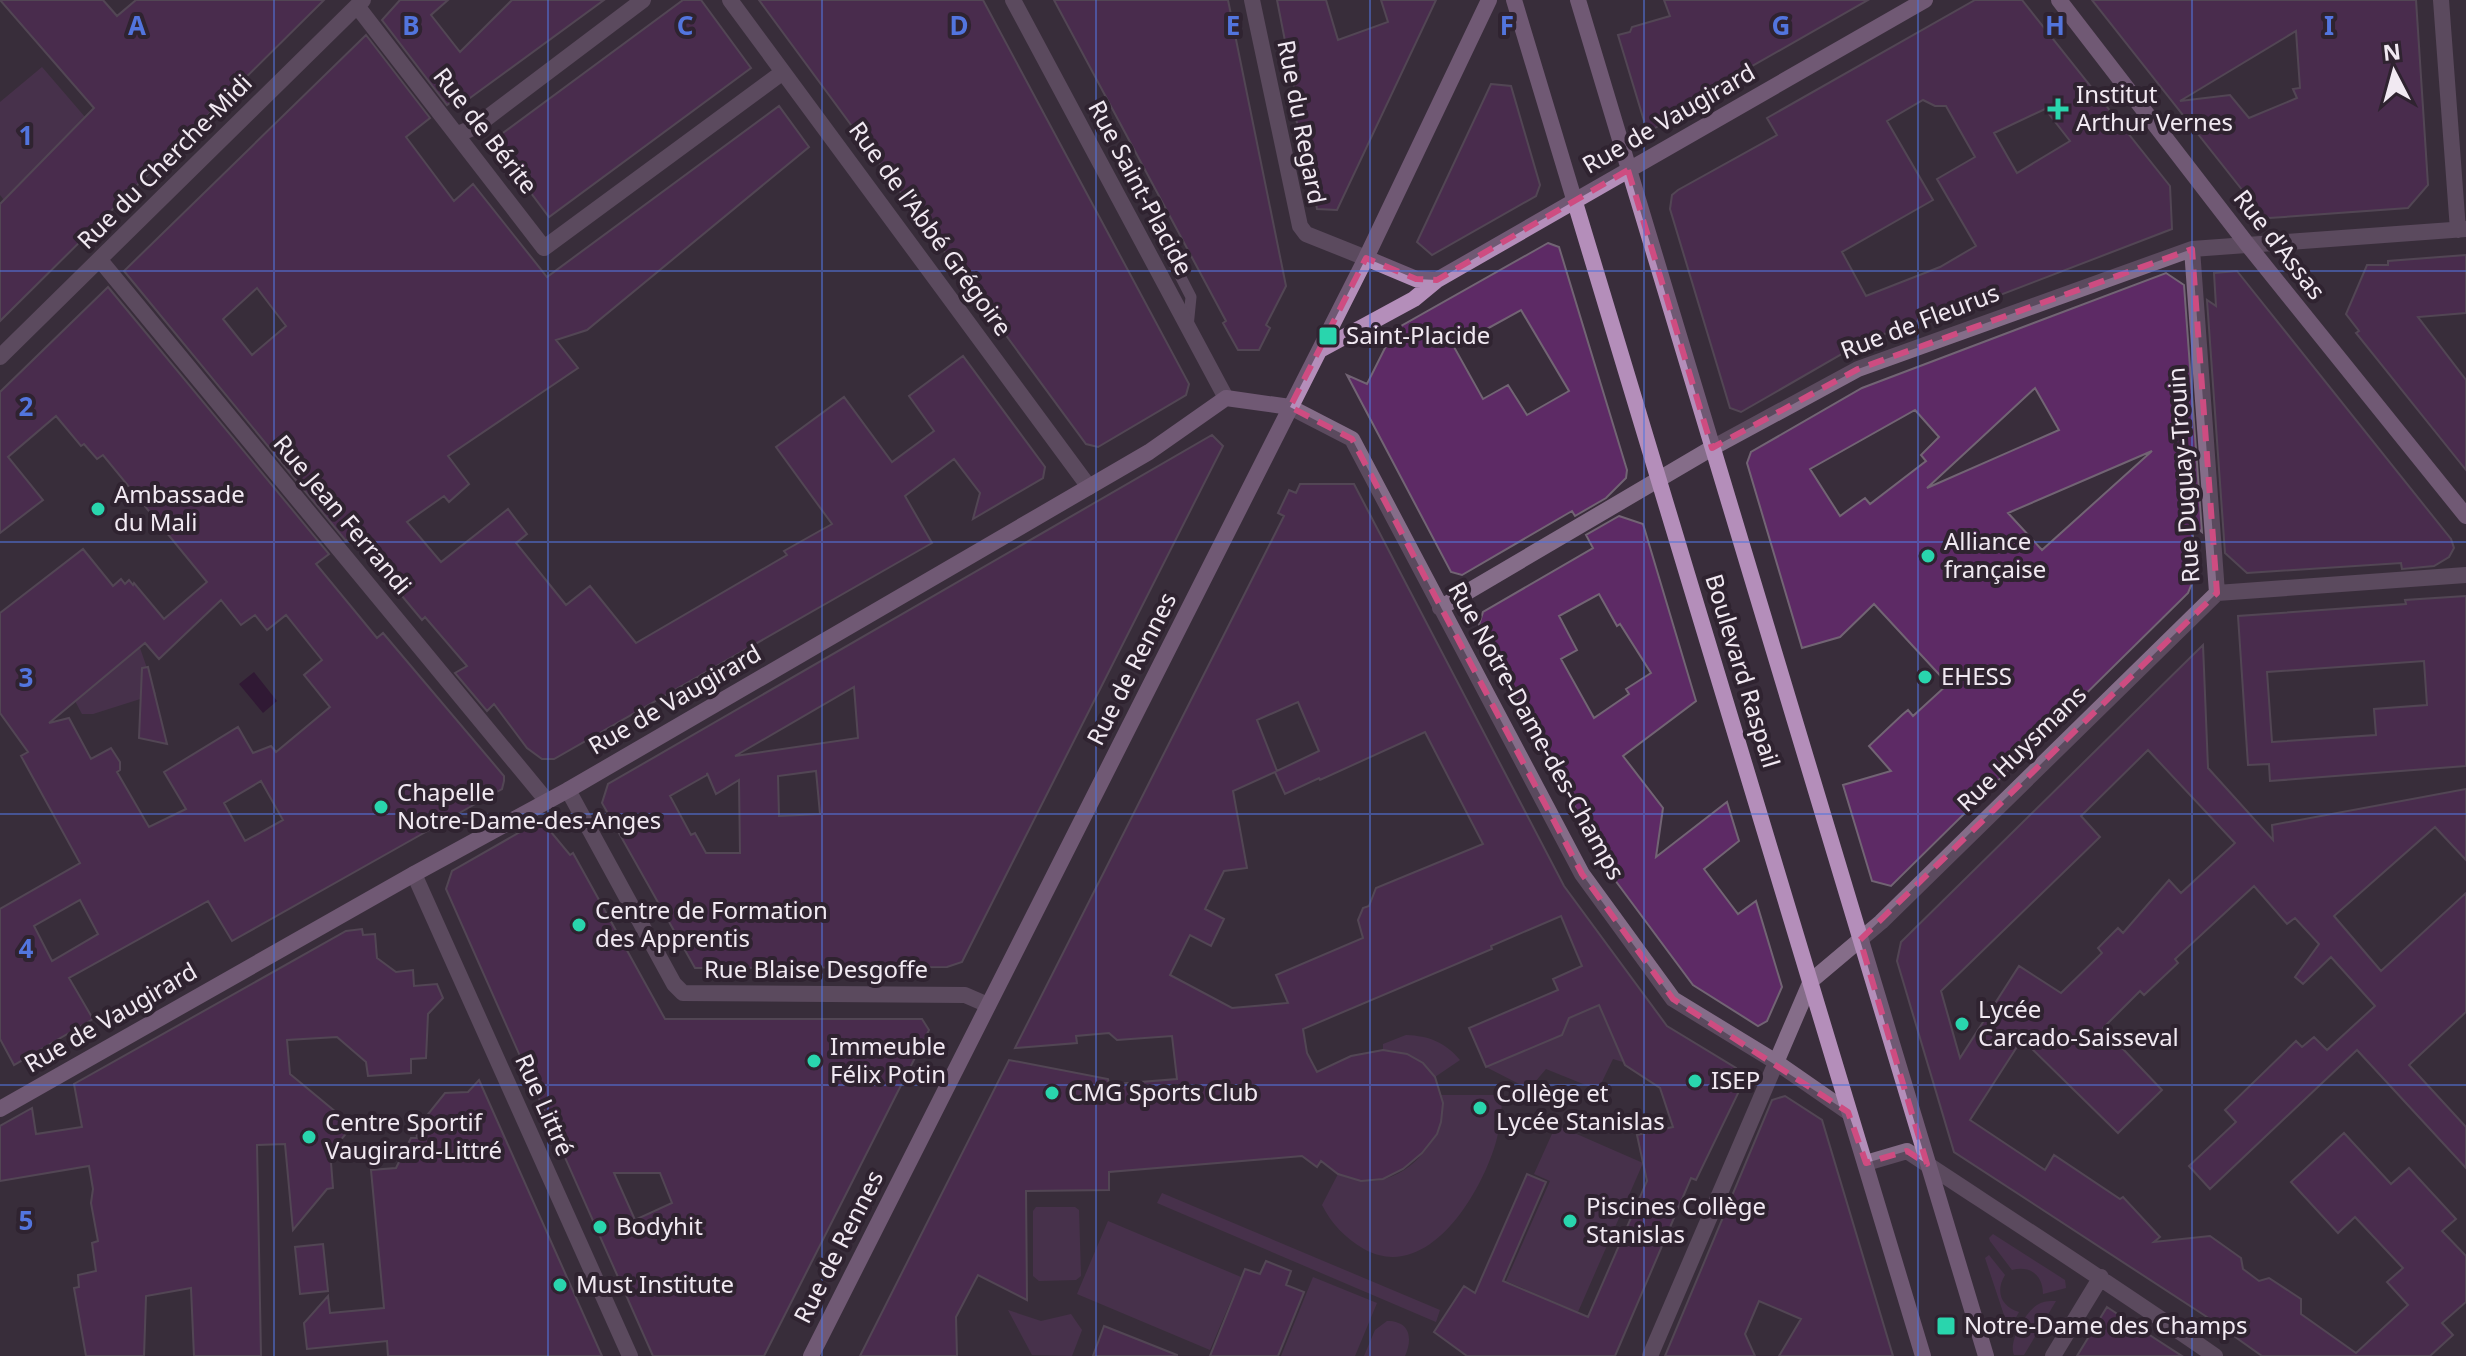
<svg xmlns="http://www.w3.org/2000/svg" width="2466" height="1356" font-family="'Noto Sans',sans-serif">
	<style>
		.green { fill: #59375f }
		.water { fill: #27022d }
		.building { fill: #5d2a65; stroke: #726474; stroke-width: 2; fill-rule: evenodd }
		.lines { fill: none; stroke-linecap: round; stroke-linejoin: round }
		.lane { stroke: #856d89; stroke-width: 11 }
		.street { stroke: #856d89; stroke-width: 16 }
		.secondary { stroke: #b48eba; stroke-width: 16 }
		.marked { fill: none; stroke: #ce4c81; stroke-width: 6; stroke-dasharray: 16 10; stroke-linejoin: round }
		.grid { fill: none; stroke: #5275de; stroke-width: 2; stroke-opacity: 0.55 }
		.poi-dot { fill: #29d5ad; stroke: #2f2330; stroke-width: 3 }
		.labels { text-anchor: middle; stroke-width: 8; stroke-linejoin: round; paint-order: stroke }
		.poi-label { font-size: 24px; fill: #f1e9f2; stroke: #2f2330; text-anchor: start }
		.street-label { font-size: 24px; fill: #f1e9f2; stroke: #2f2330 }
		.grid-label { font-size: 26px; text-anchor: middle; font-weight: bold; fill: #5275de; stroke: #2f2330; stroke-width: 8; stroke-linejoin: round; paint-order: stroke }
	</style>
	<rect width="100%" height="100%" fill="#392d3b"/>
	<path class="green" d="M42 67 85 117 4 200 0 195V102Z
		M140 648 156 694 93 714H82L75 701Z
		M1599 1005 1623 1062 1613 1059 1598 1090 1546 1069 1529 1089 1486 1067 1562 1035 1565 1027 1563 1021Z
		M1406 1035C1429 1036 1445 1042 1460 1060L1435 1077C1420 1059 1406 1051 1383 1050V1044Z
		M1441 1095H1501C1503 1109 1500 1124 1497 1138 1484 1189 1429 1285 1364 1249 1345 1238 1331 1223 1322 1205L1338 1174C1352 1179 1366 1183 1381 1180 1417 1172 1448 1131 1441 1095Z
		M1556 1125 1643 1163 1578 1312 1506 1281 1550 1181 1534 1174Z
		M1162 1193 1440 1310 1436 1322 1157 1203Z
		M1036 1207H1075L1079 1210 1081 1276 1076 1280 1039 1281 1033 1276V1211Z
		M1108 1221 1241 1277 1210 1350 1077 1294Z
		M1993 1234 2065 1280 2066 1288 2043 1294C2043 1275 2030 1265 2012 1270L1990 1241 1989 1238Z
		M1989 1255 2005 1275C1995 1291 2001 1307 2019 1312L2009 1330 1985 1258Z
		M1313 1277 1377 1303 1355 1356H1281Z
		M2056 1301 2024 1355H2014C2008 1341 2026 1312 2037 1305 2043 1301 2049 1301 2056 1301Z
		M1008 1310 1041 1321 1071 1314 1082 1330 1072 1356 1032 1355Z
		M1387 1321C1410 1321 1413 1338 1405 1356H1364L1375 1330Z"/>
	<path class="water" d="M254 672 277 701 263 713 239 684Z"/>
	<path class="building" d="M0 0H103L117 16 136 0H324L0 321V204L94 108Z
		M400 0H448L431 15 460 52 512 0H604L459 106 454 100 447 105 382 20Z
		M683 0H701L751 68 549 217 492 141Z
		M759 0H983L1189 384 1186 395 1098 447 1086 444Z
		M1054 0H1228L1286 286 1266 325 1270 328 1259 350H1238L1223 323 1226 321Z
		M1277 0H1326L1338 40 1388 22 1381 0H1436L1337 210 1317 209 1305 142 1301 143 1294 108 1298 107Z
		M1664 0H1868L1740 73 1742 79 1655 128 1645 124 1618 35 1630 32 1632 27 1670 16Z
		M1975 0H2022L2170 186 2172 229 1961 310 1959 305 1861 343 1741 412 1730 408 1670 209 1672 195 1678 190 1777 135 1767 118ZM1923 100 1935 106H1946L1975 157 1937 179 1976 246 1940 267 1866 296 1842 252 1933 200 1887 121ZM2045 109 2070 141 2017 173 1994 133Z
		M2092 0H2416L2428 185 2408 208 2269 218 2262 215ZM2296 31 2300 88 2293 89 2297 98 2249 118 2230 95 2180 101Z
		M366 35 430 118 406 137 454 201 473 184 547 277 779 106 809 147 587 330 556 340 578 368 448 456 469 484 449 502 444 496 407 522 441 562 508 509 527 534 516 543 566 605 590 586 636 643 787 555 784 551 832 524 776 447 844 397 892 462 934 431 909 396 963 356 1045 467 1043 478 973 519 980 493 954 459 905 496 932 543 554 759H542L527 748 494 704 487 711 455 673 467 666 425 617 422 620 352 536 346 541 124 271ZM257 288 286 326 252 355 223 319Z
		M1491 84 1511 86 1540 185 1536 196 1432 255 1417 242Z
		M1548 243 1559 247 1627 470 1626 478 1606 498 1575 516 1572 511 1462 575 1451 572 1347 375 1367 384 1394 330ZM1521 310 1569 391 1527 415 1508 385 1483 399 1454 347Z
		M2466 255V313L2418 317 2466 380V470L2356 333 2359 331 2346 314 2367 265H2388V261Z
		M2237 271 2451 539 2454 548 2449 557 2434 566 2402 569 2401 563 2247 573 2225 553 2207 300 2216 306 2214 273Z
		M2166 273 2184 285 2202 532 2192 524 2196 574 2188 593 1891 886 1872 881 1843 785 1891 771 1869 746 1902 715 1908 710 1913 716 1948 684 1874 604 1840 637 1802 648 1747 463 1751 452 1862 388ZM2035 388 2059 430 1927 488 1979 440ZM1915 410 1939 437 1921 455 1926 461 1870 504 1865 498 1840 516 1810 469ZM2152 451 2042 550 2008 513Z
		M108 287 329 554 316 564 377 638 383 633 504 776V781L502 789 493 794 232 941 208 901 69 978 93 1019 14 1065 0 1039V909L80 863 21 756 28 752 0 713V613L83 549 113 586 121 579 125 584 129 580 133 585 134 583 164 619 207 582 103 455 97 459 84 444 81 446 56 416 8 457 43 500 0 533V392ZM221 600 241 625 255 615 267 630 286 615 322 660 304 675 330 707 276 752 271 746 253 753 238 727 164 772 186 809 149 827 117 772 120 770V762L111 748 91 759 69 718 49 723 145 643 159 659ZM261 781 283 820 245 841 224 803ZM80 900 98 934 52 961 34 926Z
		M1212 435 1223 446 962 962 947 967 695 968 602 803 608 784ZM854 687 858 738 735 756ZM816 771 820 814 779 816 778 776ZM707 773 716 794 739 780 740 853H706L695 833 691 835 670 796 707 775Z
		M1300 484H1354L1564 886 1667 1026 1736 1068 1739 1076 1742 1085 1696 1180 1691 1178 1615 1356H1467L1434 1332 1464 1286 1475 1293 1527 1174 1546 1182 1503 1281 1588 1317 1647 1181 1637 1135 1673 1127 1660 1088 1625 1065 1599 1005 1569 1018 1562 1035 1486 1067 1469 1028 1558 990 1553 979 1582 966 1561 916 1491 946 1492 949 1303 1029 1307 1053 1317 1072 1351 1056 1383 1050 1407 1054 1423 1063 1435 1077 1443 1103 1441 1122 1437 1134 1422 1153 1403 1169 1383 1179 1361 1181 1338 1174 1321 1161 1317 1167 1302 1156 1109 1172V1190L1026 1191 1027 1300 978 1275 956 1317 957 1356H860L1009 1060 1108 1079 1109 1085 1127 1083 1142 1086 1141 1082 1177 1079 1172 1036 1117 1040 1109 1033 1076 1036 1077 1043 1015 1048 1284 516 1278 513 1289 490 1296 493ZM1298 702 1319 751 1277 771 1257 720ZM1425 732 1483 844 1376 888 1369 906 1363 908 1358 920 1363 938 1276 975 1288 1003 1232 1008 1170 975 1190 935 1211 946 1224 919 1205 909 1224 871 1247 868 1233 791 1275 772 1285 794 1319 778 1320 780Z
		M1619 516 1643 524 1696 701 1623 756 1663 808 1656 857 1727 802 1739 841 1704 869 1738 914 1756 901 1782 987 1767 1021 1758 1026 1693 985 1609 872 1479 625 1483 612 1593 548 1586 535ZM1599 594 1617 626 1620 624 1651 673 1626 689 1629 694 1594 718 1561 659 1577 650 1559 616Z
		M2466 596V766L2270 781 2269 764 2248 765 2238 616 2406 604 2405 600ZM2424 661 2427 705 2374 709 2376 735 2272 742 2267 672Z
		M2203 645 2208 768 2273 840 2272 825 2466 789V860L2435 827 2334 916 2381 971 2466 893V1012L2409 1065 2466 1127V1168L2357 1050 2210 1189 2189 1166 2236 1122 2225 1110 2296 1041 2302 1047 2314 1037 2327 1050 2375 1006 2331 957 2303 984 2295 977 2319 944 2295 918 2287 924 2254 886 2175 959 2178 963 2144 995 2140 991 2103 1028 2162 1090 2118 1133 2022 1039 1970 1120 2045 1170 2054 1155 2120 1199 2123 1197 2160 1237 2154 1242 2210 1236 2241 1258 2243 1269 2259 1281 2269 1278 2301 1299V1314L2356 1353 2408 1305 2387 1282 2403 1268 2355 1217 2338 1233 2291 1182 2344 1133 2391 1184 2409 1168 2456 1219 2442 1231 2466 1256V1302L2442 1323 2453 1335 2430 1356H2262L2207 1317 1954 1152 1897 961 1901 942ZM2148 750 2235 843 2181 893 2169 880 2123 933 2118 928 2098 948 2102 953 2061 993 2019 966 1960 1058 1941 991 2100 837 2081 816Z
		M148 667 167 744 139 738 142 668Z
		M541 820 570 855 573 853 665 1019H922L929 1030 764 1356H653L446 889 452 871ZM614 1173H660L672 1203 635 1220Z
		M362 929 363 935 375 934 377 958 396 972 413 970 414 986 437 984 443 998 428 1014 426 1058 411 1059V1073L368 1076 366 1062 337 1037 287 1040 290 1074 348 1122 349 1130 330 1153 336 1158 331 1163 333 1188 327 1189 293 1230 285 1144 257 1145 261 1356H194L191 1288 146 1296 144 1356H86L74 1288 79 1287 78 1275 96 1271 92 1243 98 1241 91 1203 93 1189 89 1166 0 1181V1126L32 1108 36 1134 82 1127 74 1084 346 931Z
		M479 1080 602 1356H388L387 1341 307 1349 304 1323 328 1296 330 1313 384 1308 371 1170 396 1168 411 1138H417L416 1129 445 1093 468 1092Z
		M1785 1096 1822 1120 1893 1356H1779L1801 1319 1759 1301 1745 1334 1755 1356H1665L1772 1100Z
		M323 1244 328 1291 300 1294 295 1247Z
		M1266 1261 1291 1271 1286 1285 1304 1292 1278 1356H1210L1245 1269 1260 1274Z
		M2107 1307 2131 1323 2182 1356H2077Z
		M1104 1326 1177 1355V1356H1093Z"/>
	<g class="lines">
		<path class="lane" d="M1152 221 1191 297 1188 327"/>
		<path class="street" d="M730 0 1089 487
			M1013 0 1226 398
			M1252 0 1300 226 1306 234 1366 258
			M2441 0 2458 230
			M357 6 544 248 783 72
			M458 134 475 127 643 0
			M2192 249 2217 593
			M100 260 547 801
			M0 357 363 0
			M1290 407 1352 439 1582 874 1673 999 1776 1062 1848 1112
			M2217 593 2466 575
			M1440 608 1712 448 1858 369 2192 249 2466 229
			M568 790 674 984 683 993 965 995 988 1005
			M414 874 630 1356
			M1866 1163 1907 1151C2010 1219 2114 1286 2215 1356
			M1650 1356 1811 981 1881 922 2217 593
			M2053 1356 2101 1277"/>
		<path class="secondary" d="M1514 0 1923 1356
			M1578 0 1986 1356
			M2059 0 2247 244 2466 516
			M1366 258 1416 279 1437 280
			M1320 350 1414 299 1437 280 1925 0
			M0 1109 414 874 568 790 1149 452 1226 398 1290 407
			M811 1356 1366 258 1489 0"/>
	</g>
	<path d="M0 0H2466V1356H0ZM1628 170 1712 448 1858 369 2192 249 2217 593 1860 940 1927 1164 1907 1151 1866 1163 1848 1112 1673 999 1582 874 1352 439 1290 407 1366 258 1416 279 1437 280Z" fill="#392d3b" fill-opacity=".55" fill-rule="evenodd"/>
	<path class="marked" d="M1628 170 1712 448 1858 369 2192 249 2217 593 1860 940 1927 1164 1907 1151 1866 1163 1848 1112 1673 999 1582 874 1352 439 1290 407 1366 258 1416 279 1437 280Z"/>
	<path class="grid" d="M274 0V1356M548 0V1356M822 0V1356M1096 0V1356M1370 0V1356M1644 0V1356M1918 0V1356M2192 0V1356M0 271H2466M0 542H2466M0 814H2466M0 1085H2466"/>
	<g class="poi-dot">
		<path d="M2054 97h8v8h8v8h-8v8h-8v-8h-8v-8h8z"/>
		<rect x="1318" y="326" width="20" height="20" rx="4"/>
		<circle cx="98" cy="509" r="8"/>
		<circle cx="1928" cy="556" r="8"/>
		<circle cx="1925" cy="677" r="8"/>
		<circle cx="381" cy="807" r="8"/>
		<circle cx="579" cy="925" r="8"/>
		<circle cx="1962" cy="1024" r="8"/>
		<circle cx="814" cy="1061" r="8"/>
		<circle cx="1695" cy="1081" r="8"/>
		<circle cx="1052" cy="1093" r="8"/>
		<circle cx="1480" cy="1108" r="8"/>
		<circle cx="309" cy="1137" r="8"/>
		<circle cx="1570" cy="1221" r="8"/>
		<circle cx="600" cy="1227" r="8"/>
		<circle cx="560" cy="1285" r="8"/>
		<rect x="1936" y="1316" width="20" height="20" rx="4"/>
	</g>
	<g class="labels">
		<g class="poi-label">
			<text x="2076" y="103">Institut<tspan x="2076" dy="28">Arthur Vernes</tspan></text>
			<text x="1346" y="344">Saint-Placide</text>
			<text x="114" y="503">Ambassade<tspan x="114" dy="28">du Mali</tspan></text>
			<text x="1944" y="550">Alliance<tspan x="1944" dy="28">française</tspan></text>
			<text x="1941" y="685">EHESS</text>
			<text x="397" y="801">Chapelle<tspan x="397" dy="28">Notre-Dame-des-Anges</tspan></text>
			<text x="595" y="919">Centre de Formation<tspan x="595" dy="28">des Apprentis</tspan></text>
			<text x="1978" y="1018">Lycée<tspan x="1978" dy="28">Carcado-Saisseval</tspan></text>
			<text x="830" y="1055">Immeuble<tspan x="830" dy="28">Félix Potin</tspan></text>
			<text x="1711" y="1089">ISEP</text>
			<text x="1068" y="1101">CMG Sports Club</text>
			<text x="1496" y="1102">Collège et<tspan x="1496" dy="28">Lycée Stanislas</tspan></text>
			<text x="325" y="1131">Centre Sportif<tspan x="325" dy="28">Vaugirard-Littré</tspan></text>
			<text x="1586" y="1215">Piscines Collège<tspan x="1586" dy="28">Stanislas</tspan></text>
			<text x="616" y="1235">Bodyhit</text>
			<text x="576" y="1293">Must Institute</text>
			<text x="1964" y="1334">Notre-Dame des Champs</text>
		</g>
		<g class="street-label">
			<text transform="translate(1669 119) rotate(-30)" y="8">Rue de Vaugirard</text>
			<text transform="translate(1301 122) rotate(79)" y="8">Rue du Regard</text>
			<text transform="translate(485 131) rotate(52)" y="8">Rue de Bérite</text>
			<text transform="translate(165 162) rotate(-45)" y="8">Rue du Cherche-Midi</text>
			<text transform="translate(1140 188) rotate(62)" y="8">Rue Saint-Placide</text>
			<text transform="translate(930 229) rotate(54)" y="8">Rue de l'Abbé Grégoire</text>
			<text transform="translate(2279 245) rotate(52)" y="8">Rue d'Assas</text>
			<text transform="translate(1920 322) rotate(-21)" y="8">Rue de Fleurus</text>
			<text transform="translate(2184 475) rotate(-94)" y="8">Rue Duguay-Trouin</text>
			<text transform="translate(342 515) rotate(50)" y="8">Rue Jean Ferrandi</text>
			<text transform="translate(1132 669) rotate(-63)" y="8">Rue de Rennes</text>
			<text transform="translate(1742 671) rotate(73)" y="8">Boulevard Raspail</text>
			<text transform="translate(675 700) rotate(-30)" y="8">Rue de Vaugirard</text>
			<text transform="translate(1536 731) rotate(61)" y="8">Rue Notre-Dame-des-Champs</text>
			<text transform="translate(2022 749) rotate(-44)" y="8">Rue Huysmans</text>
			<text x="816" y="978">Rue Blaise Desgoffe</text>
			<text transform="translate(111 1018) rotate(-30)" y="8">Rue de Vaugirard</text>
			<text transform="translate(544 1105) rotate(66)" y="8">Rue Littré</text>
			<text transform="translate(839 1247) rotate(-63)" y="8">Rue de Rennes</text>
		</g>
	</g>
	<g class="grid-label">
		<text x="137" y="35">A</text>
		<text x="411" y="35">B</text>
		<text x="685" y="35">C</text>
		<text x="959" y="35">D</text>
		<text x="1233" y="35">E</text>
		<text x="1507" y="35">F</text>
		<text x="1781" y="35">G</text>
		<text x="2055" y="35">H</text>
		<text x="2329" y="35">I</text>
		<text x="26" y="145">1</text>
		<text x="26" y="416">2</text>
		<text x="26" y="687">3</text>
		<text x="26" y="958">4</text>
		<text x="26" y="1230">5</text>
	</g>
	<g transform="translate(2394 72) rotate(354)" stroke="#2f2330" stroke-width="6" paint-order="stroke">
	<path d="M0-6L14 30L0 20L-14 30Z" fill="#f1e9f2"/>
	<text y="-12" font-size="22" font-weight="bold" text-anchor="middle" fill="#f1e9f2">N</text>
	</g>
</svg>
